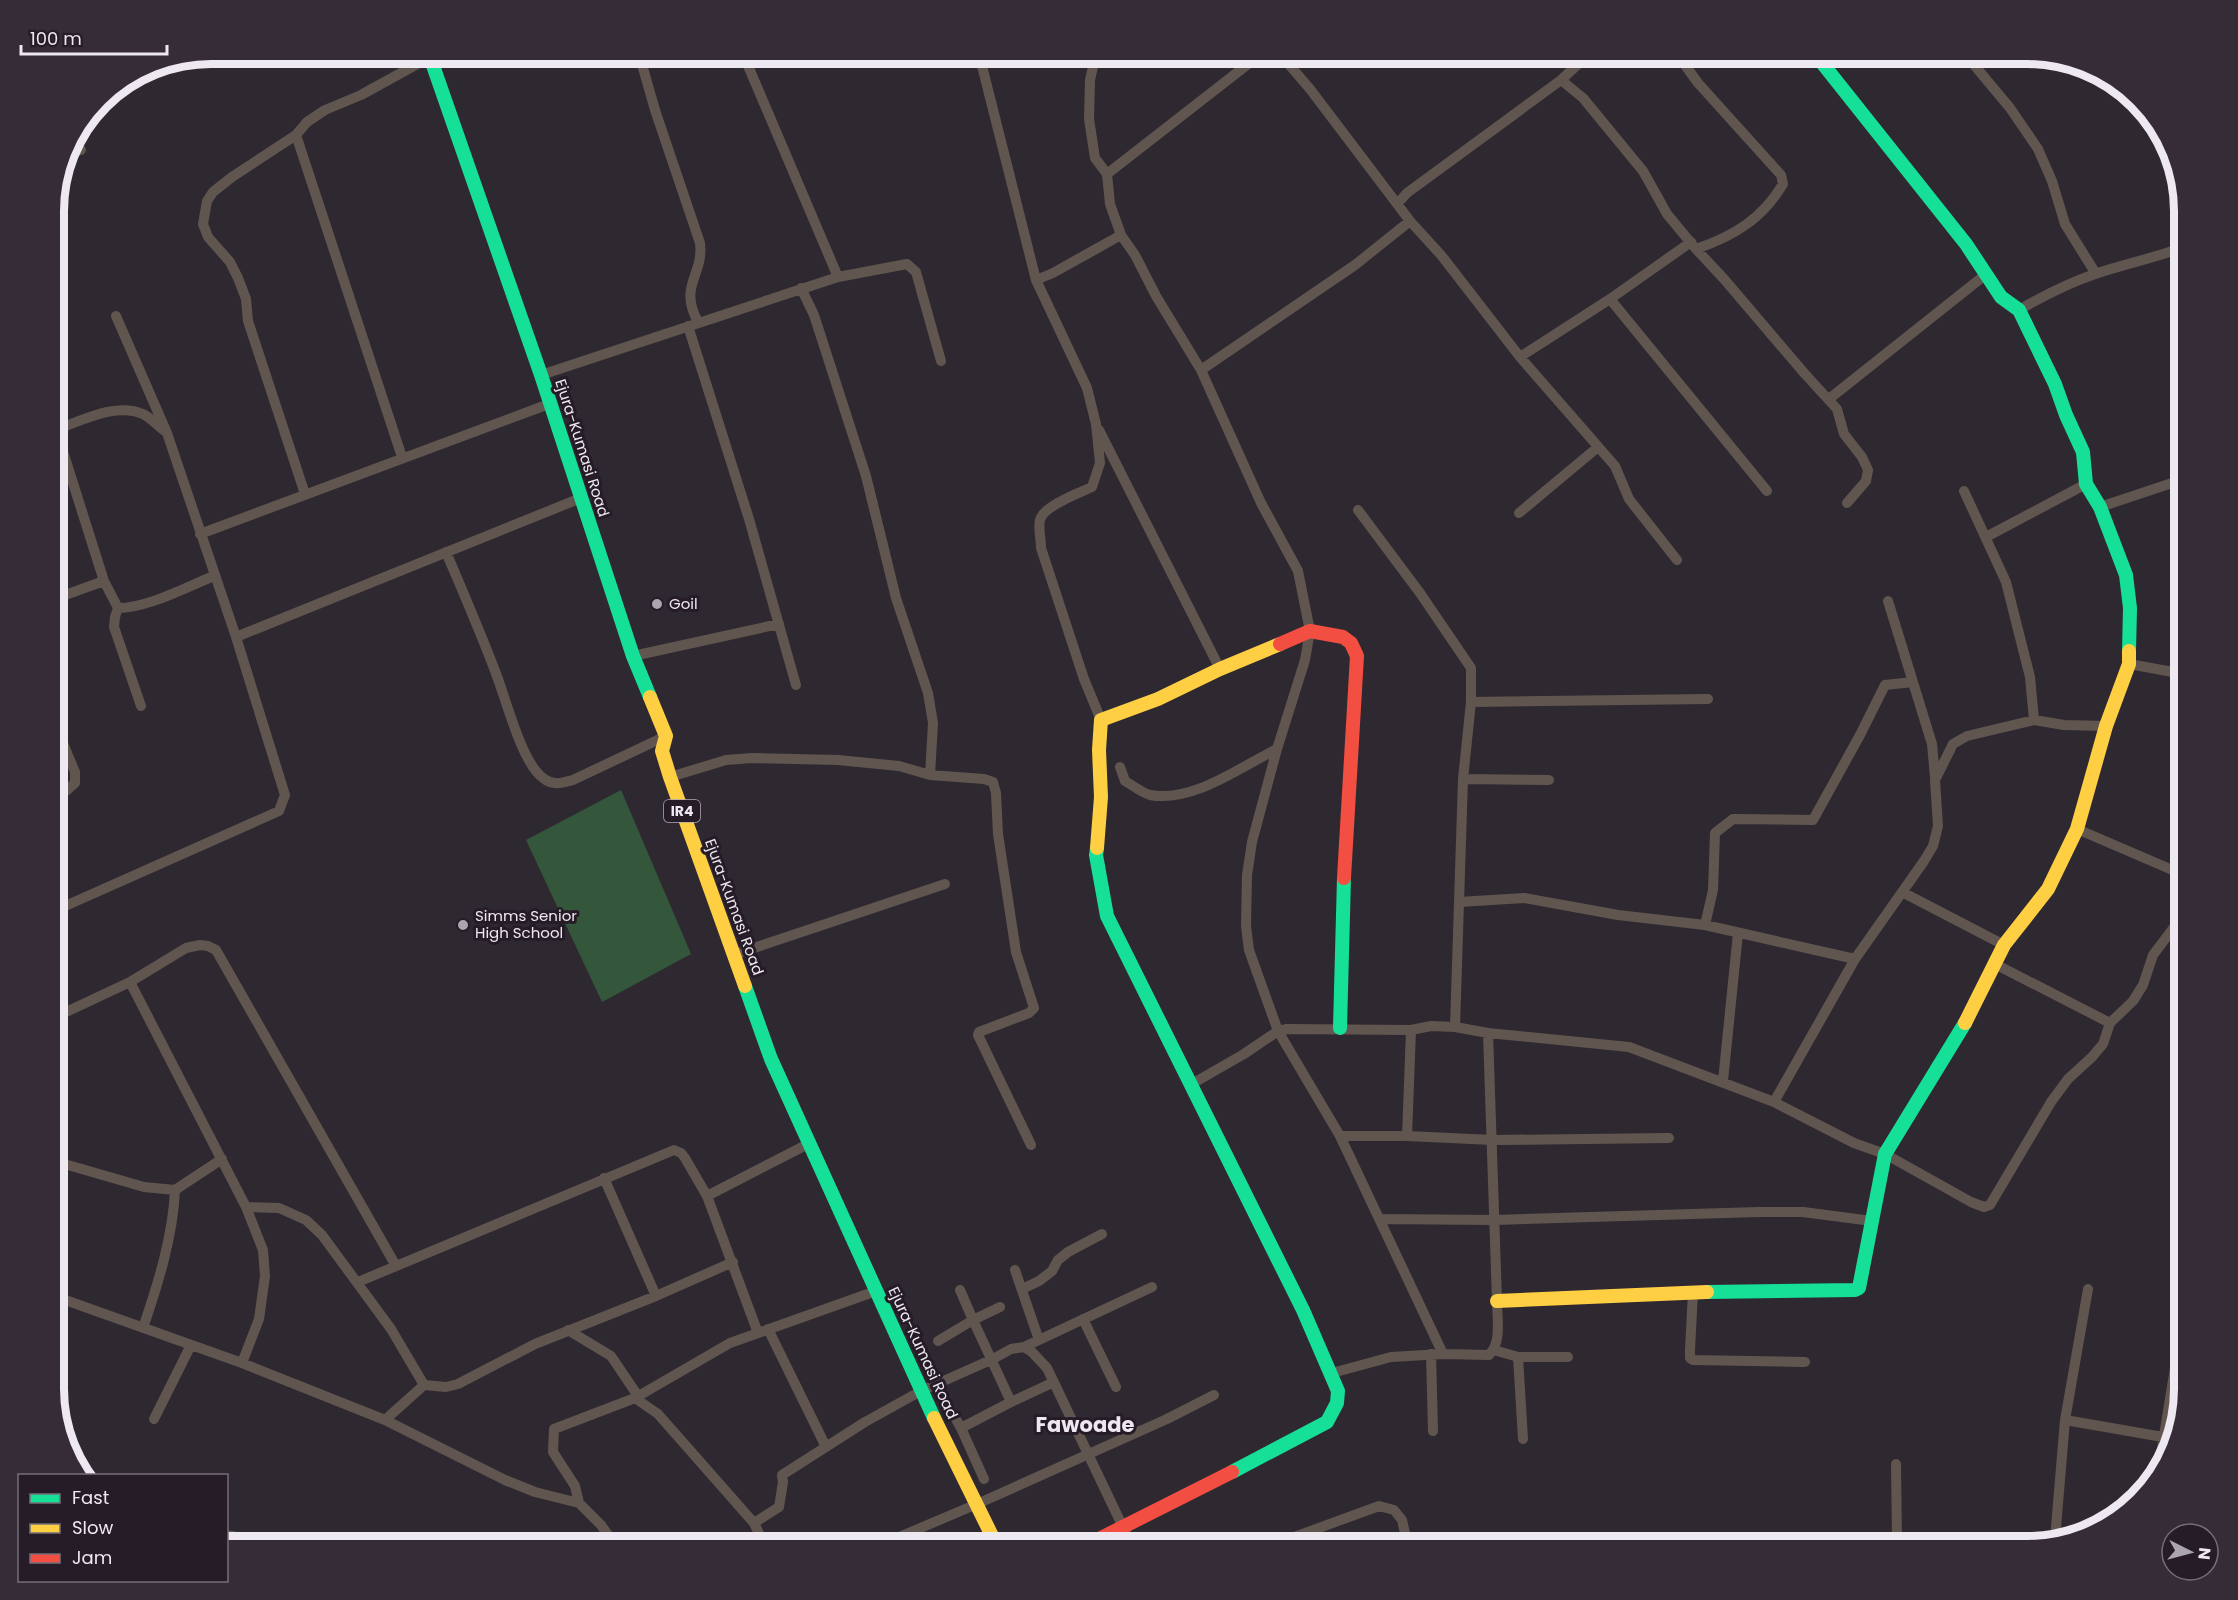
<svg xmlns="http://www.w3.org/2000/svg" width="2238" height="1600" font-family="Poppins,sans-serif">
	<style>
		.green { fill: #34563a }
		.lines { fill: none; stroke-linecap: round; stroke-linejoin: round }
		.street { stroke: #61564f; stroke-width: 10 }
		.fast { stroke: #16e098; stroke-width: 14 }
		.slow { stroke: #ffcf43; stroke-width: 14 }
		.jam { stroke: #f24e42; stroke-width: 14 }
		.poi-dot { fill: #aba5ad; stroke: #251c28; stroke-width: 2 }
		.labels { text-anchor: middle; stroke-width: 6; stroke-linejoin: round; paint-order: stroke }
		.shield { fill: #251c28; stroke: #b2abb4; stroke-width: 1.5 }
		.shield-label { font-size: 14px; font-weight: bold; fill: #eee8f0 }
		.street-label { font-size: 15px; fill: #eee8f0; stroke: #251c28 }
		.poi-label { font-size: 15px; fill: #eee8f0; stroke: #251c28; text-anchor: start }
		.district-label { font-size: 21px; font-weight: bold; fill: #eee8f0; stroke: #251c28 }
		.rim { fill: none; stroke: #eee8f0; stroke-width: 8 }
	</style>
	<rect width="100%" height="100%" fill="#2e2930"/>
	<path class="green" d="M621 790 691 954 602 1002 526 840Z"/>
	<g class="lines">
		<path class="street" d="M639 54 655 110 700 243C704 276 678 285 698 322
			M743 54 838 277
			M979 54 1036 280 1087 388 1096 424 1100 463 1092 487C1079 493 1043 506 1040 520 1038 528 1041 539 1041 548L1084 679 1101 720
			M1096 54 1090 80 1089 119 1095 158 1107 174
			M1280 54 1310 89 1410 221 1441 255 1520 357 1615 466 1629 499 1677 560
			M1677 54 1698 83 1781 175 1783 184C1762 219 1734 236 1696 249
			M1965 54 2010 108 2038 149 2052 181 2065 224 2096 274
			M537 61 580 54
			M1561 80 1583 98 1643 171 1667 214 1696 249 1724 279 1805 374 1837 409 1844 434 1862 457 1868 470 1866 481 1847 503
			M296 135 402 457
			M74 140 81 150
			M1398 203 1407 193 1561 80 1589 54
			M1121 235 1135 255 1156 296 1201 370 1261 503 1298 571 1310 631 1305 660 1277 749 1252 842 1247 875 1246 926 1249 950 1278 1031 1340 1136 1443 1354
			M1036 280 1053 273 1121 235 1110 204 1107 174 1261 54
			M801 288 814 315 866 476 896 598 928 693 933 723 930 775
			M1610 299 1767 491
			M2019 310C2043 296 2069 283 2095 274 2124 264 2155 258 2184 247
			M688 326 749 519 796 685
			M1520 357 1610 299 1691 242
			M1201 370 1355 265 1410 221
			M541 375 838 277 907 264 916 272 941 361
			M1829 399 1985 275
			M54 423 104 581
			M57 429C82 421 116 402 143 414 151 418 158 426 165 431
			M1099 430 1220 669
			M1964 491 2006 582 2030 677 2034 720
			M305 494 248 321 246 299 238 278 230 262 208 237 203 224 207 201 213 192 232 177 296 135 307 122 325 110 361 95 430 57
			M2100 507 2184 479
			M1358 510 1420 593 1471 668V702L1463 779 1455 1027
			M1519 513 1598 447
			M200 534 549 404
			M1986 537 2086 484
			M446 552C463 592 480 631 495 671 506 698 521 762 543 778 553 786 562 783 573 780L666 736
			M54 599 104 581 118 608C148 608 186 587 214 576
			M1888 601 1932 744 1935 777
			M118 608 115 617 114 627 141 706
			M236 637 581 498
			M633 656 779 624
			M2129 664 2184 674
			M1471 702 1708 699
			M54 722 75 772V783L66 791 54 796
			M1120 767 1125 781C1132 785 1142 793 1150 795 1193 803 1240 767 1277 749
			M670 777 726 760 752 758 838 760 899 766 930 775 984 779 993 782 996 793 998 834 1016 952 1034 1008 1029 1013 979 1032 978 1035 1031 1145
			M1463 779 1549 780
			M2077 829 2184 875
			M1902 892 2004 945
			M1459 902 1524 898 1618 915 1705 925 1855 959
			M54 911 279 811 285 795 236 637 167 433 116 316
			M1705 925 1713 890 1715 833 1733 819 1813 820 1860 735 1885 685 1913 682
			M733 955 945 884
			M1995 964 2110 1023
			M130 982 246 1207 263 1250 265 1276 259 1319 242 1363
			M54 1023 64 1013 130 982 186 948 200 945 208 946 216 950 396 1266
			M1723 1081 1738 933
			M1190 1085 1244 1054 1278 1031 1287 1029 1411 1030 1431 1026 1455 1027 1488 1033 1629 1047 1774 1102 1854 1143 1885 1154 1971 1202 1984 1207 1990 1205 2051 1102 2068 1079 2092 1057 2103 1044 2110 1023 2133 1001 2143 985 2153 955 2178 922 2184 906
			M1774 1102 1855 959 1924 861 1933 846 1938 826 1935 780 1953 744 1967 736 2034 720 2064 725 2106 726
			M1340 1136H1407L1493 1140 1669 1138
			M1407 1136 1411 1030
			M54 1161 144 1187 175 1190 222 1159
			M604 1178 656 1296
			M707 1196 810 1143
			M246 1207 279 1208 306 1220 322 1235 391 1329 424 1385 385 1420
			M1381 1219 1494 1220 1759 1212H1803L1872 1221
			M1015 1270 1039 1340
			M358 1282 674 1150 681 1153 685 1158 707 1196 758 1333
			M1022 1289 1039 1281 1052 1271 1058 1260 1068 1252 1102 1234
			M960 1290 973 1320 1000 1307
			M1693 1292 1690 1350V1358L1693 1360 1805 1362
			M54 1296 242 1363 385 1420 505 1480 535 1492 579 1503
			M1083 1319 1116 1387
			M143 1328C158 1284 173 1236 175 1190
			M768 1329 826 1447
			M568 1330 611 1356 638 1396
			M1024 1347 1152 1287
			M1494 1350 1518 1357H1568
			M1431 1354 1433 1431
			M1518 1357 1523 1439
			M1332 1373 1391 1357 1443 1354 1489 1355C1502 1343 1497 1318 1497 1301L1488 1033
			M424 1385 446 1387 458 1384 535 1344 656 1296 733 1262
			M936 1385 961 1428 1011 1402 973 1320 938 1341
			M635 1398 658 1414 754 1523 765 1546
			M1011 1402 1054 1382
			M154 1419 191 1345
			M2065 1420 2163 1437
			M961 1428 984 1479
			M1896 1464 1897 1541 1901 1546
			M2158 1473 2184 1312
			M754 1523 779 1507 783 1482 782 1475 865 1422 921 1391 993 1359 1011 1349 1024 1347 1032 1352 1047 1368 1132 1546
			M226 1535 286 1546
			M2055 1539 2065 1420 2088 1289
			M616 1546 601 1525 579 1503 575 1486 553 1452 554 1429 635 1398 730 1343 876 1291
			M878 1546 977 1504 1167 1419 1214 1395
			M1276 1546 1297 1536 1379 1506 1394 1510 1402 1520 1408 1546"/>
		<path class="fast" d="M429 54 541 375 633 656 650 697
			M1815 54 1966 244 2001 297 2019 310 2055 384 2066 415 2083 452 2086 484 2100 507 2126 575 2130 608 2129 651
			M1097 848 1096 855 1107 916 1303 1310 1338 1391 1337 1403 1327 1422 1232 1472
			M745 986 771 1059 934 1418
			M1340 1028 1344 878
			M1707 1292 1855 1290 1859 1288 1885 1154 1965 1023"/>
		<path class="slow" d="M650 697 666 736 662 751 670 777 745 986
			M1097 848 1101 797 1099 750 1101 720 1158 699 1220 669 1280 644
			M1965 1023 2004 945 2048 889 2077 829 2106 726 2129 664V651
			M1497 1301 1707 1292
			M934 1418 997 1546"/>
		<path class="jam" d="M1280 644 1310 631 1343 637 1351 643 1357 656 1344 878
			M1085 1546 1232 1472"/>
	</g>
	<g class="poi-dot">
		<circle cx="657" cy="604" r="6"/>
		<circle cx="463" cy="925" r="6"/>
	</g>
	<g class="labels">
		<rect class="shield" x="664" y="800" width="36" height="22" rx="4.5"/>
		<g class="shield-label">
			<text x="682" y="816">IR4</text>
		</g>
		<g class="street-label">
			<text transform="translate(582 448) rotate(72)" y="5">Ejura-Kumasi Road</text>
			<text transform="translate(734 907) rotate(70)" y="5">Ejura-Kumasi Road</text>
			<text transform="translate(923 1353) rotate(65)" y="5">Ejura-Kumasi Road</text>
		</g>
		<g class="poi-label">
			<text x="669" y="609">Goil</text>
			<text x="475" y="921">Simms Senior<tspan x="475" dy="17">High School</tspan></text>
		</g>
		<g class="district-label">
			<text x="1085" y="1432">Fawoade</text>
		</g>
	</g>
	<path d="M0 0H2238V1600H0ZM211 64H2027A147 147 0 0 1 2174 211V1389A147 147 0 0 1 2027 1536H211A147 147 0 0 1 64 1389V211A147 147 0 0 1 211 64Z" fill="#352c38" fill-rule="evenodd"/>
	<path class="rim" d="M211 64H2027A147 147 0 0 1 2174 211V1389A147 147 0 0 1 2027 1536H211A147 147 0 0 1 64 1389V211A147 147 0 0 1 211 64Z"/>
	<rect x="18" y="1474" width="210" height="108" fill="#251c28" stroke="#756e78" stroke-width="1.5"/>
	<rect x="30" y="1494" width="30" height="9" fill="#16e098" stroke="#756e78" stroke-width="1.5"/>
	<text x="72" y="1504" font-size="18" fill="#eee8f0">Fast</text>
	<rect x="30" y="1524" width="30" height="9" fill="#ffcf43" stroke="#756e78" stroke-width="1.5"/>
	<text x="72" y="1534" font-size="18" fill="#eee8f0">Slow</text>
	<rect x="30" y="1554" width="30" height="9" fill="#f24e42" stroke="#756e78" stroke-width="1.5"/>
	<text x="72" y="1564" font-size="18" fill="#eee8f0">Jam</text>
	<g transform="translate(2190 1552) rotate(96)"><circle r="28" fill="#251c28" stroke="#756e78" stroke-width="1.5"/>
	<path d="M0-4.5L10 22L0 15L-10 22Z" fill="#aba5ad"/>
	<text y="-9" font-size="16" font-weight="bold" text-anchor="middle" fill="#eee8f0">N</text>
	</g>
	<path d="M21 45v9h146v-9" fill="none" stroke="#eee8f0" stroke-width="3"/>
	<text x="30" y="45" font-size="18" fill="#eee8f0" stroke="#251c28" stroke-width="4.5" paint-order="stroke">100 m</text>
</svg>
